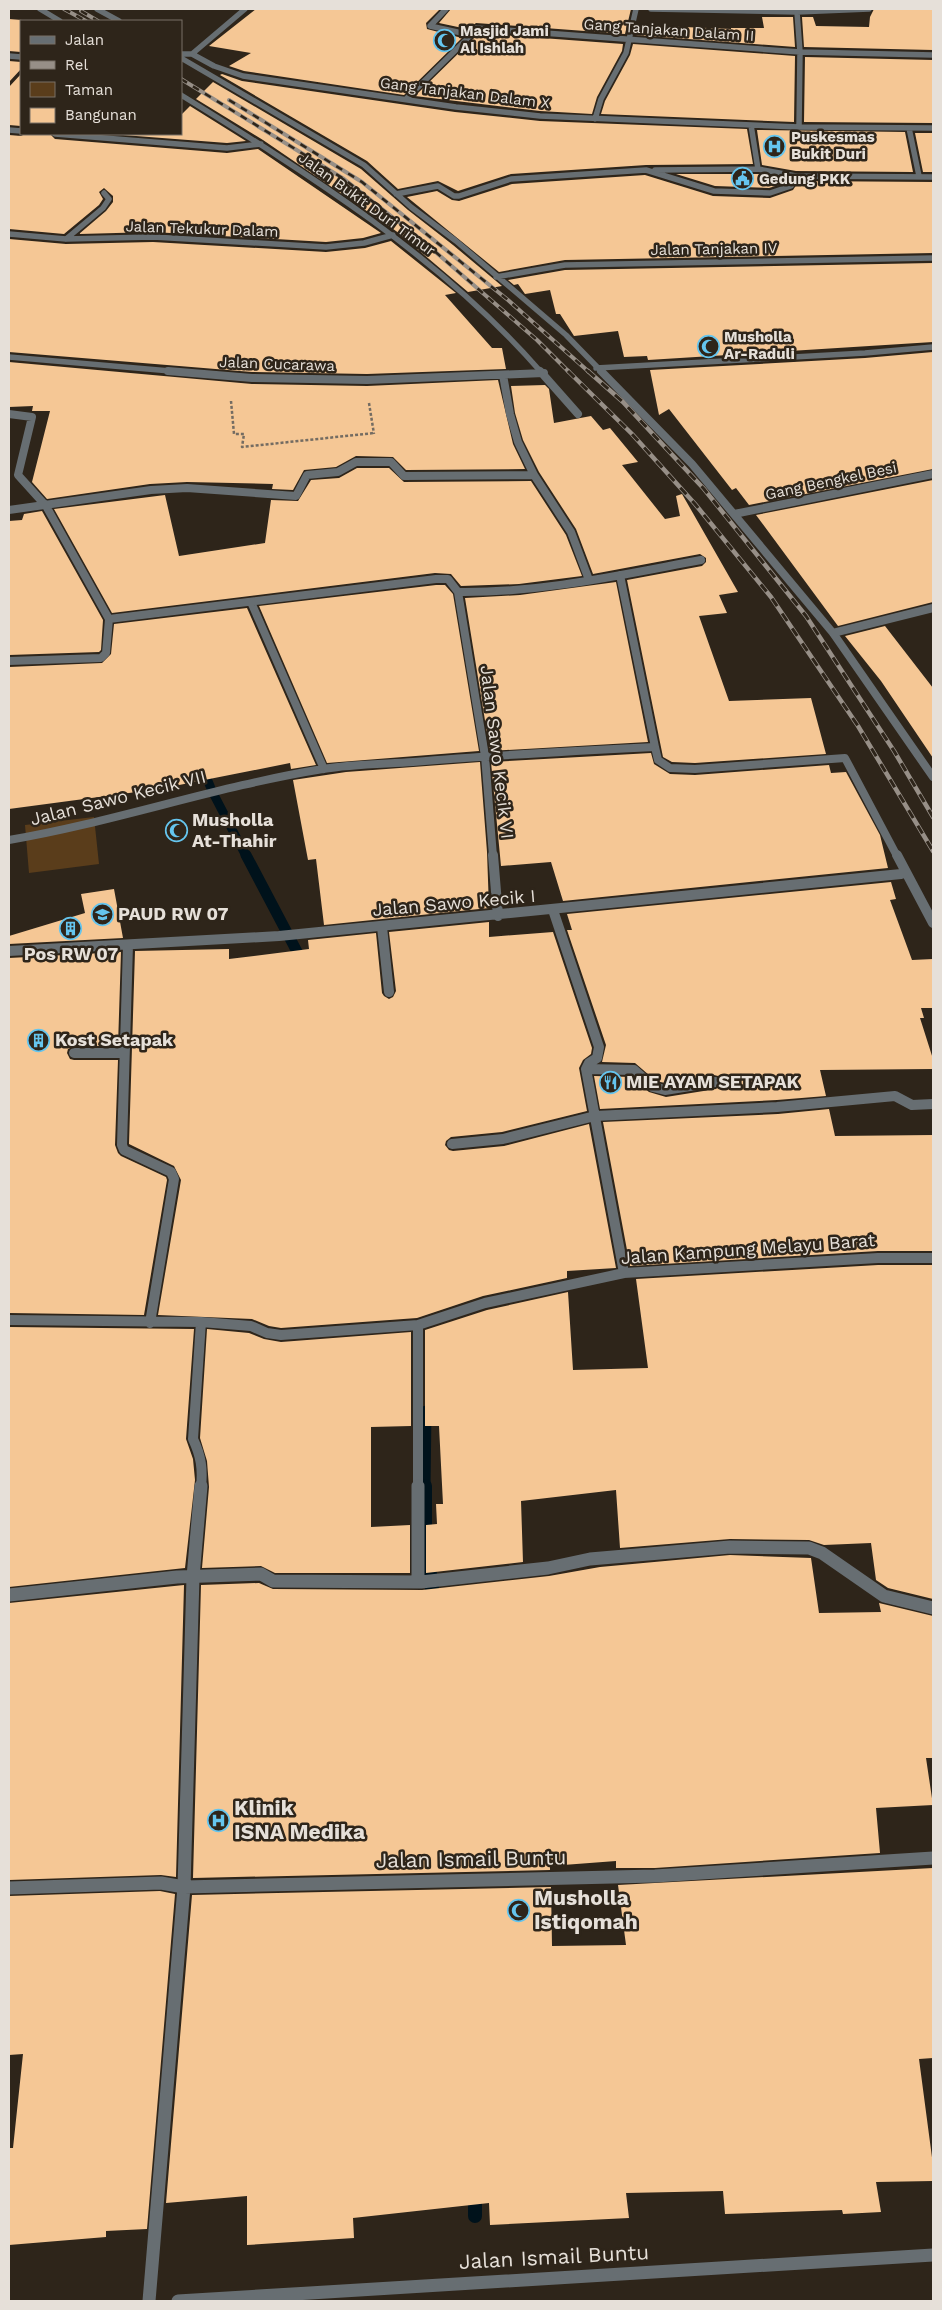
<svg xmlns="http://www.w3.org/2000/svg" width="942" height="2310" font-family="'Work Sans',sans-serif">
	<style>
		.green { fill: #5a3d1b }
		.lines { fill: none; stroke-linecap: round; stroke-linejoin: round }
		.stream-far2 { stroke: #00121b; stroke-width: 9 }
		.stream-far1 { stroke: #00121b; stroke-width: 11 }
		.stream { stroke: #00121b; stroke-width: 14 }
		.building { fill: #f5c795 }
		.path { stroke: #746c62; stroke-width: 2.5; stroke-dasharray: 3 2; stroke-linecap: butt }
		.street-far3 { stroke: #676e72; stroke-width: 5.5 }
		.street-far2 { stroke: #676e72; stroke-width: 8 }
		.street-far1 { stroke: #676e72; stroke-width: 10 }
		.street { stroke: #676e72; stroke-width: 13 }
		.rail-far1-casing { stroke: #978f87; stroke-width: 4 }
		.rail-casing { stroke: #978f87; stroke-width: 4.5 }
		.rail-far1 { stroke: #2e251a; stroke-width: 2.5; stroke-dasharray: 7; stroke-linecap: butt }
		.rail { stroke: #2e251a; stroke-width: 3; stroke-dasharray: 9; stroke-linecap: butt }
		.labels { text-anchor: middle; stroke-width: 5; stroke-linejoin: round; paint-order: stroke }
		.far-street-label { font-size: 15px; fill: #e6e0d9; stroke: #2e251a }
		.far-poi-label { font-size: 15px; font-weight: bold; fill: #e6e0d9; stroke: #2e251a; text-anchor: start }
		.street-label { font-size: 18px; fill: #e6e0d9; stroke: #2e251a }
		.poi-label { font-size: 18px; font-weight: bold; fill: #e6e0d9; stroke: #2e251a; text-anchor: start }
		.near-poi-label { font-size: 21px; font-weight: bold; fill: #e6e0d9; stroke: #2e251a; text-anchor: start }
		.near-street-label { font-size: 21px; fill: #e6e0d9; stroke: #2e251a }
	</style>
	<rect width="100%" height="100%" fill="#2e251a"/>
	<path class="green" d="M94 817 99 864 29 873 25 825Z"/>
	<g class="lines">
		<path class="stream-far2" d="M202 766 212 791 246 856"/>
		<path class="stream-far1" d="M246 855 303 963
			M425 1487 426 1411"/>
		<path class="stream" d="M425 1486V1537L434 1604
			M475 2190V2216"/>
	</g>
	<path class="building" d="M256 9H440L426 23 427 29 462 38 404 95 244 71 229 66 251 53 209 46Z
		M451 9H631L625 34 476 23 472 26V30L439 23Z
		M874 9H933V50L804 47 802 17H813L816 26 869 27 870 17Z
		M762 17H793L795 47 635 35 637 25 731 29V28H764Z
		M9 19 35 21H21V52L9 51Z
		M475 32 476 33 623 44 622 51 597 97 592 114 540 111 415 96 474 38Z
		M633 44 795 56 794 122 601 114 605 101 630 55Z
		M805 57 933 60V123L804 122Z
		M9 61 21 62V69L9 82Z
		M21 74V126L9 125V87Z
		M222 74 242 81 455 112 540 121 747 129 753 164 646 165 511 174 458 191 438 181 398 189 367 161 220 75Z
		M213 82 361 169 408 210 453 245 502 286 468 292 396 231 263 140 196 99Z
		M190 106 246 141 227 143 110 134H181V115Z
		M757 130 905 132 913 172 796 171 762 165Z
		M915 133H933V172H923Z
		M25 134H50L55 139 227 153 258 149 381 233 363 238 326 242 153 232 79 234 106 211 113 202V196L104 188 99 192 103 199 99 205 64 234 9 229V135L21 136Z
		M676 174H758L789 179 788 182 769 188 715 186Z
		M645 175 713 196 770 198 793 190 799 181 933 182V253L565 260 499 272 407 197 437 191 452 200 459 201 512 184Z
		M9 239 66 244 153 242 326 252 365 248 391 241 456 293 445 295 492 348H502L506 369 367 374 252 372 9 352Z
		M933 263V342L648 360 647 356 624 357 618 331 574 336 560 314H556L550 290 525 294 518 284 514 285 508 280 565 270Z
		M933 352V469L749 505 736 488 732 490 669 409 659 415 650 370 865 358Z
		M9 362 252 384 367 386 498 380 513 444 525 469 406 470 393 457 356 456 336 467 304 470 293 490 272 489 273 484 187 482 150 484 47 499 32 482 50 411H32L33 406 9 407Z
		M545 385 549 389 554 423 591 416 603 430 610 428 638 462 622 465 665 519 680 516 676 496 682 494 738 592 719 595 727 613 699 616 729 701 811 698 826 754 695 763 672 762 663 757 627 580 702 566 706 562V558L700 554 593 574 576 529 539 472 523 440 515 413 511 386Z
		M357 468H389L404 482 531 481 566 535 582 576 519 584 461 586 451 574 435 573 112 613 54 509 165 495 179 556 265 543 271 500 298 501 311 480 339 478Z
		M933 480V602L838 626 756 515Z
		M42 511 103 620 101 650 99 652 9 655V521L22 520 24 514Z
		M616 582 648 742 490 751 465 598 520 595Z
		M436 585H445L453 594 479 751 327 763 259 606Z
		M247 608 316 765 291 769 290 763 159 789 9 809V667L102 663 111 654 114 624Z
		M885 626 933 688V758L881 681 845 636Z
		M651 753 654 764 670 774 695 775 829 765 831 773 846 772 880 835 888 868 563 901 551 862 501 866 491 762Z
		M480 762 487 852 489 908 324 925 316 859 308 860 293 780 346 772Z
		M891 882 896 899 890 900 912 960 933 959V1008H921L924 1018H920L933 1059V1069L820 1070 826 1096 777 1100 600 1109 594 1076 631 1077 649 1092 666 1097 716 1089 721 1085 722 1080 718 1076 714 1075 665 1083 656 1081 635 1063 602 1062 606 1045 567 930H572L567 914Z
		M114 889 123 938 9 944V936L85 913 81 894Z
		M489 922V937L553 932 592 1048 591 1054 583 1060 579 1068 587 1111 502 1132 451 1137 446 1141 445 1145 449 1150 453 1151 504 1146 589 1124 616 1268 567 1271V1278L483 1296 417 1318 281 1328 269 1326 252 1319 158 1315 181 1180 174 1166 129 1144 135 951 229 949V959L309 949 308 940 376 933 382 993 384 996 389 999 393 997 396 991 389 932Z
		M121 952 118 1046H74L68 1049 67 1053 70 1059 74 1060H118L115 1145 118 1153 121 1156 166 1177 167 1180 144 1315 9 1313V958Z
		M829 1109 835 1136 933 1135V1251H878L630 1266 603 1122 778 1114Z
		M878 1265H933V1599L888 1588 876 1580 871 1543 824 1545 809 1540 730 1539 620 1548 616 1490 521 1501 523 1562 426 1573V1525L437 1524 436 1504H443L439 1426H425V1330L487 1310 568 1292 573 1370 648 1368 636 1279Z
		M9 1327 194 1329 186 1439 193 1459 195 1480 185 1568 9 1587Z
		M207 1329 249 1333 264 1339 281 1342 411 1332V1426L371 1427V1527L410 1525V1573H275L261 1566 202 1568 209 1487 207 1461 200 1438Z
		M730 1555 811 1558 819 1613 881 1612 879 1603 933 1616V1758H926L933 1805 876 1808 880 1853 655 1868H616V1861L550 1866V1870L193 1878 201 1585 259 1583 273 1589 422 1590 549 1576 600 1567Z
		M184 1585 176 1877 161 1875 9 1880V1603Z
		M933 1868V2058L919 2059 933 2165V2181L876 2182 881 2212 843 2214 842 2210 725 2214 723 2191 626 2193 629 2218 490 2225 489 2203 353 2218 354 2238 247 2245V2196L166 2203 192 1895 551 1887 552 1946 626 1945 618 1885Z
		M160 1891 175 1894 147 2229 106 2231V2237L9 2245V2148H13L23 2054 9 2055V1896Z"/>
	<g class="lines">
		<path class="path" d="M231 401 234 434H244L242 447 374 433
			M369 403 374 434"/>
		<path class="street-far3" d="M40 9 60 21
			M97 9 119 21
			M651 9 797 12 869 9
			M797 12 800 52 799 127
			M476 28 800 52 933 55
			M181 54H192L214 66 243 76 456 107 540 116 799 127 933 128
			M192 54 245 9
			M9 56 21 57
			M181 58 364 165 411 207 456 241 566 335 602 372
			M181 95C309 174 442 258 541 372
			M406 99 471 35 430 26 446 9
			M595 119 601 99 626 53 636 9
			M751 125 758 169
			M909 128 919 176
			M9 130 21 131
			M55 134 227 148 261 144
			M655 170 758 169 796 176
			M396 194 438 186 454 196H459L511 179 646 170 714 191 770 193 791 186 796 176 933 177
			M9 234 66 239 153 237 326 247 364 243 393 235
			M66 239 103 208 109 199 104 193
			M496 277 565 265 933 258
			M9 357 182 372
			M596 368 865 353 933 347"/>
		<path class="street-far2" d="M168 371 252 378 367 380 544 373
			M540 371 578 414
			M601 371 692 464 833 633 933 777
			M503 375 510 414 518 442 534 475 571 532 589 580
			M9 414 32 417 18 475 46 506 109 619 106 653 101 658 9 661
			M9 510 151 490 187 488 296 496 307 475 338 472 356 462H391L404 476 534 475
			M734 514 933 474
			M620 575 655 747
			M458 592 485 756 493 856
			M251 602 324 769
			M109 619 436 579H448L458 592C541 593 620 575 701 560
			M833 633 933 608
			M9 840C115 822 217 786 323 769 352 764 383 764 413 762 494 755 574 751 655 747L658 760 670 768 695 769 845 758 897 856"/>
		<path class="street-far1" d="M493 855 498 916
			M897 855 933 923
			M553 910 599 1047 597 1058 589 1063 586 1069 624 1273
			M382 927 389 992
			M128 945 122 1145 124 1150 171 1172 174 1179 150 1323
			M9 951 279 936 901 874
			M74 1053H124
			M586 1069 634 1070 653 1087 665 1090 715 1082
			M452 1144 503 1139 595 1116 777 1107 895 1096 912 1105 933 1104
			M9 1320 201 1322 251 1326 267 1333 281 1335 418 1325 485 1303 624 1273 878 1258H933
			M201 1322 193 1439C201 1456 203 1469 201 1487
			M418 1325V1487"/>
		<path class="street" d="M418 1486V1582
			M9 1595 177 1577 261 1574 273 1581 421 1582 548 1568 590 1559 730 1547 809 1548 822 1553 884 1596 933 1608
			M9 1888 161 1883 184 1887 655 1876 933 1858
			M149 2301 184 1887 193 1577 201 1486
			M178 2301 933 2255"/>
		<defs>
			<path id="rail-far1" d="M64 9 86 21
				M81 11 98 21
				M181 79 344 179 424 242 537 340 569 372
				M229 100 362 182 508 300 589 372"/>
			<path id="rail" d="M568 371 632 434 695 504 771 597 858 726 933 851
				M588 371 623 402 704 489 806 616 894 751 933 817"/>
		</defs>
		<use href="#rail-far1" class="rail-far1-casing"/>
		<use href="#rail" class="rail-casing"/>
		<use href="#rail-far1" class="rail-far1"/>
		<use href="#rail" class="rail"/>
	</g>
	<defs>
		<symbol id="mosque-ring" viewBox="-11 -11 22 22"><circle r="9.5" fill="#2e251a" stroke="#65c5ee" stroke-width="1.5"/><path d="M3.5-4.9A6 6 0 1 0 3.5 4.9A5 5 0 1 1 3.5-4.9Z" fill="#65c5ee"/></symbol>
		<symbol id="hospital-ring" viewBox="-11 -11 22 22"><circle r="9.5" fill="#2e251a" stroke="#65c5ee" stroke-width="1.5"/><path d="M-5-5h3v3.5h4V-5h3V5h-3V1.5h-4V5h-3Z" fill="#65c5ee"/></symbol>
		<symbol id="civic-ring" viewBox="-11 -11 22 22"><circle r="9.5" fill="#2e251a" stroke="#65c5ee" stroke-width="1.5"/><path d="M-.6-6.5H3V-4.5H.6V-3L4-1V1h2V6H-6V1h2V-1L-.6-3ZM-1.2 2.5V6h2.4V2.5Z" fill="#65c5ee"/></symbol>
		<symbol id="school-ring" viewBox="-11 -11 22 22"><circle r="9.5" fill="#2e251a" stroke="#65c5ee" stroke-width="1.5"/><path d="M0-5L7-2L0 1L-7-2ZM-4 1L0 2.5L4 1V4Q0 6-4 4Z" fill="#65c5ee"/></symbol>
		<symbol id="building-ring" viewBox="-11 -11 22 22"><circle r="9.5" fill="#2e251a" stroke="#65c5ee" stroke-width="1.5"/><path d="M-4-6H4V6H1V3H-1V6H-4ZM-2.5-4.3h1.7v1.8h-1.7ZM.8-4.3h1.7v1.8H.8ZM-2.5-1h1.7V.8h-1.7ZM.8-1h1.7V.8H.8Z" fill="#65c5ee"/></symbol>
		<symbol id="restaurant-ring" viewBox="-11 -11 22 22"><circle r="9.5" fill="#2e251a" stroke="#65c5ee" stroke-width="1.5"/><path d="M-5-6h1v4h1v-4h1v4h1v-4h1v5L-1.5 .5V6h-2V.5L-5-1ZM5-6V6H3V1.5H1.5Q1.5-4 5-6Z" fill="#65c5ee"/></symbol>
	</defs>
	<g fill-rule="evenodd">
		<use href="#mosque-ring" x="432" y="28" width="25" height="25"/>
		<use href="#hospital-ring" x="762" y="134" width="25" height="25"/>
		<use href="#civic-ring" x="730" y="166" width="25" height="25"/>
		<use href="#mosque-ring" x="696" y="334" width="25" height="25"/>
		<use href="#mosque-ring" x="164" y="818" width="25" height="25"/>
		<use href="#school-ring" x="90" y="902" width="25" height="25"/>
		<use href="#building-ring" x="58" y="916" width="25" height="25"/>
		<use href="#building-ring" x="26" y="1028" width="25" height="25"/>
		<use href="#restaurant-ring" x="598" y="1070" width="25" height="25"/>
		<use href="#hospital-ring" x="206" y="1808" width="25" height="25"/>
		<use href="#mosque-ring" x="506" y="1898" width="25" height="25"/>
	</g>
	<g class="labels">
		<g class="far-street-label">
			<text transform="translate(669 30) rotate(4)" y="5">Gang Tanjakan Dalam II</text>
			<text transform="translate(465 93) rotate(7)" y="5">Gang Tanjakan Dalam X</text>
			<text transform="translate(367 204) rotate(36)" y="5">Jalan Bukit Duri Timur</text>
			<text transform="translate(202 229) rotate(2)" y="5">Jalan Tekukur Dalam</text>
			<text transform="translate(714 249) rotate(-1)" y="5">Jalan Tanjakan IV</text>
			<text transform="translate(277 364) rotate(2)" y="5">Jalan Cucarawa</text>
			<text transform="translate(831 481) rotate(-12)" y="5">Gang Bengkel Besi</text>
		</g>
		<g class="far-poi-label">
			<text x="460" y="36">Masjid Jami<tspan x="460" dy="17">Al Ishlah</tspan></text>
			<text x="791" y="142">Puskesmas<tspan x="791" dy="17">Bukit Duri</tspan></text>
			<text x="759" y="184">Gedung PKK</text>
			<text x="724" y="342">Musholla<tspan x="724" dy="17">Ar-Raduli</tspan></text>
		</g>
		<g class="street-label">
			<text transform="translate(497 752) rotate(83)" y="6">Jalan Sawo Kecik VI</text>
			<text transform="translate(118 798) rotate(-14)" y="6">Jalan Sawo Kecik VII</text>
			<text transform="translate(454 903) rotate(-5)" y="6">Jalan Sawo Kecik I</text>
			<text transform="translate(748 1249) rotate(-4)" y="6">Jalan Kampung Melayu Barat</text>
		</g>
		<g class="poi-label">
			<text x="192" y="826">Musholla<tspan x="192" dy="21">At-Thahir</tspan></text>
			<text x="118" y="920">PAUD RW 07</text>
			<text x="71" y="960" text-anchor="middle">Pos RW 07</text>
			<text x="55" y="1046">Kost Setapak</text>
			<text x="626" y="1088">MIE AYAM SETAPAK</text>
		</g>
		<g class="near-poi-label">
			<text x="234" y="1815">Klinik<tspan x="234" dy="24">ISNA Medika</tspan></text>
			<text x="534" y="1905">Musholla<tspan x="534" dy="24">Istiqomah</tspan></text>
		</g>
		<g class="near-street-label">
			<text transform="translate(471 1859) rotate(-1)" y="7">Jalan Ismail Buntu</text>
			<text transform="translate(554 2257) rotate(-3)" y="7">Jalan Ismail Buntu</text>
		</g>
	</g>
	<rect width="942" height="2310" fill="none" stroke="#e6e0d9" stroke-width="20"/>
	<rect x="20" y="20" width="162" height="115" fill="#2e251a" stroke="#787066"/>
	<rect x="30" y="36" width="25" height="8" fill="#676e72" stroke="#787066"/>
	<text x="65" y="45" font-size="15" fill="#e6e0d9">Jalan</text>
	<rect x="30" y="61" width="25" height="8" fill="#978f87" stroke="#787066"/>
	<text x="65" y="70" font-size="15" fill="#e6e0d9">Rel</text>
	<rect x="30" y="82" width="25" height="15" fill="#5a3d1b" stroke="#787066"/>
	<text x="65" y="95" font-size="15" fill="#e6e0d9">Taman</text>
	<rect x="30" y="108" width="25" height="15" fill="#f5c795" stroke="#787066"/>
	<text x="65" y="120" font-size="15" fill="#e6e0d9">Bangunan</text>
</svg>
